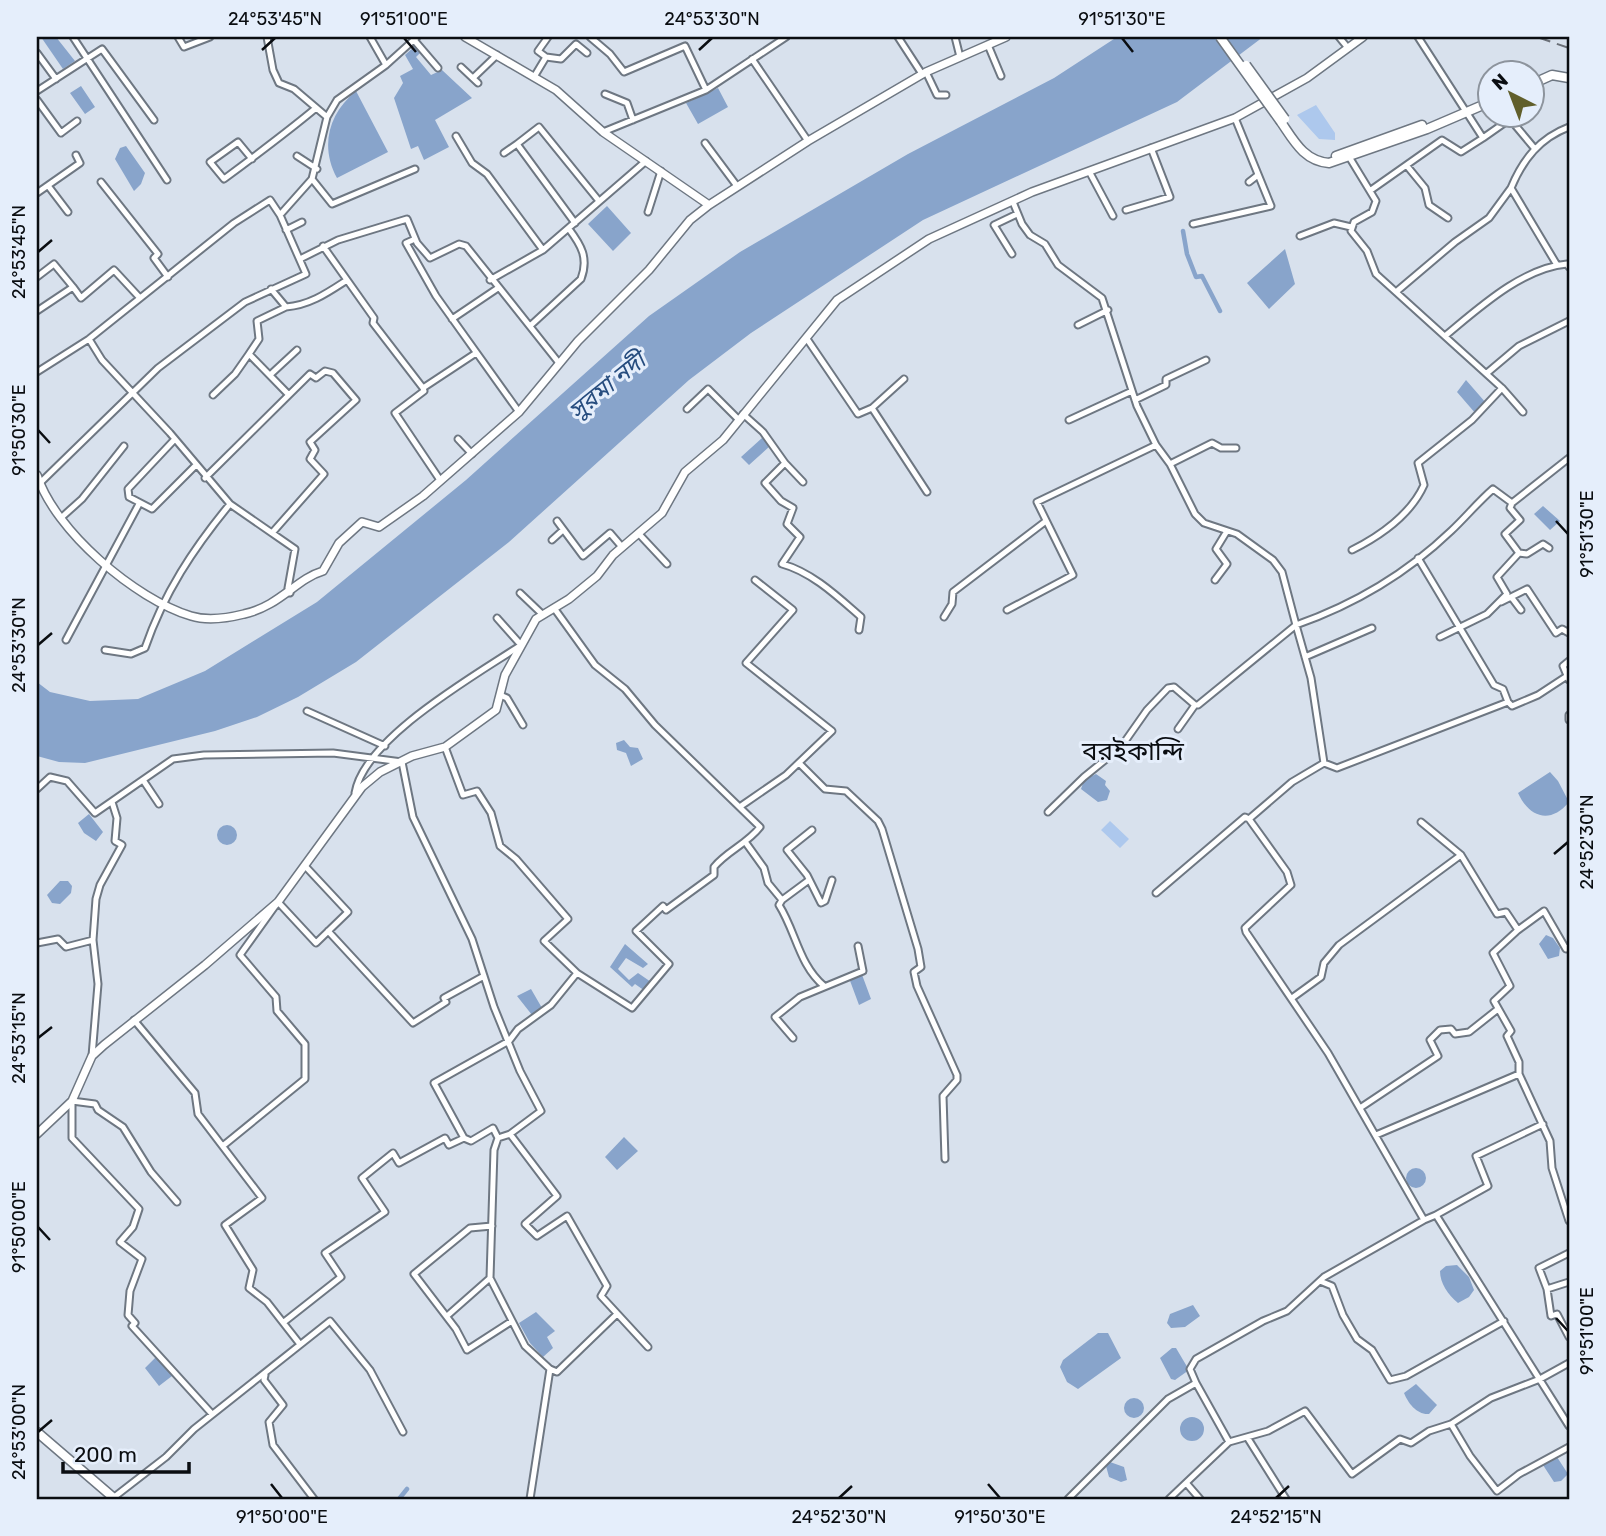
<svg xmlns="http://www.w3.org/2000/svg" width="1606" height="1536" font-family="Rubik,'Noto Sans Bengali',sans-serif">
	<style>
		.green { fill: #adc8ed }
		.water { fill: #88a4cb }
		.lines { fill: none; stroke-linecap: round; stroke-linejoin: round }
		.canal { stroke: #88a4cb; stroke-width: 4.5 }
		.street-casing { stroke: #6e7782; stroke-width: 9 }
		.secondary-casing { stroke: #6e7782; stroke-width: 10 }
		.primary-casing { stroke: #6e7782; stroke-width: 11 }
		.street { stroke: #fff; stroke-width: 5 }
		.secondary { stroke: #fff; stroke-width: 7 }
		.primary { stroke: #fff; stroke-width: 8 }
		.rail { stroke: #6b7078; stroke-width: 2; stroke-dasharray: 14 7; stroke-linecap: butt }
		.primary-bridge-casing { stroke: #6e7782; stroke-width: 11; stroke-linecap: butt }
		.primary-bridge { stroke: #fff; stroke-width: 8 }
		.ticks { fill: none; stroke: #0a0d11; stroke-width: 2.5 }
		.labels { text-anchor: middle; stroke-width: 6; stroke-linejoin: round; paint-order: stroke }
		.water-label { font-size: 24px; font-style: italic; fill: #264c7e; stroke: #e5eefb }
		.quarter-label { font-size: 26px; fill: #0a0d11; stroke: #e5eefb }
		.neatline { fill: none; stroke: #0a0d11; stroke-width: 2.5 }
		.ticks-label { font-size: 18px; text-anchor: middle; fill: #0a0d11 }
	</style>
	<rect width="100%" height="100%" fill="#d8e1ed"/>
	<path class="green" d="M1316 105 1335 133V140L1319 139 1297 115Z
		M1110 821 1129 839 1120 848 1101 830Z"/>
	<path class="water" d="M41 37H56L75 61 63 69Z
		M1117 37H1263L1177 102 923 220 751 333 689 380 509 542 356 662 298 697 257 717 215 731 85 763 59 762 37 756V682L50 692 90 701 138 699 205 671 317 602 466 480 649 316 740 252 908 154 1054 78Z
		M416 45 422 51 416 57 431 75 442 70 472 98 435 120 449 147 424 160 418 146 411 149 394 98 403 83 400 76 413 69 405 55Z
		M81 86 95 107 85 114 70 93Z
		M718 88 728 107 698 124 686 103Z
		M356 91 388 152 337 178C320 147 328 114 356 91Z
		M126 146 145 173 141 184 134 191 115 159 120 148Z
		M607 206 631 233 613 251 588 224Z
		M1285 249 1295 284 1269 309 1247 283Z
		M1466 380 1486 403 1476 414 1457 392Z
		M762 438 770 446 749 465 741 457Z
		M1543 506 1560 521 1550 530 1534 514Z
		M624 740 630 747 638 748 643 759 631 766 626 753 617 750 616 743Z
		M1550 772 1558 781 1569 802C1550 825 1529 817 1518 793Z
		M1096 774 1106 781 1105 785 1110 791 1107 800 1098 802 1081 789 1084 780Z
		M89 814 103 832 96 841 84 833 78 823Z
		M217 835a10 10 0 1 1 20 0a10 10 0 1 1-20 0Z
		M60 881H68L72 886 71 893 60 904 52 903 47 895Z
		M1546 935 1553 938 1560 948 1559 956 1548 959 1539 944Z
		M625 944 648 964 643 968 626 958 618 969 629 980 638 973 651 982 645 991 635 984 632 987 610 967Z
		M861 972 871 999 859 1005 849 978Z
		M531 989 542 1008 532 1015 517 996Z
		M624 1137 638 1151 617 1170 605 1157Z
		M1406 1178a10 10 0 1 1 20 0a10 10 0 1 1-20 0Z
		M1457 1265 1469 1277 1474 1290 1469 1297 1458 1303C1448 1295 1440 1283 1440 1271L1446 1266Z
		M1193 1305 1200 1316 1185 1327 1171 1328 1167 1323 1170 1314Z
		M536 1312 555 1331 547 1337 553 1348 543 1357 530 1343 519 1323Z
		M1098 1333H1108L1121 1358 1078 1389 1067 1382 1060 1367 1063 1360Z
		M1172 1348H1176L1189 1370 1175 1380 1171 1379 1160 1358Z
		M157 1356 172 1376 159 1386 145 1368Z
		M1416 1384 1437 1405 1429 1414C1417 1415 1408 1403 1404 1393Z
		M1124 1408a10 10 0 1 1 20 0a10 10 0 1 1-20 0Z
		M1180 1429a12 12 0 1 1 24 0a12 12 0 1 1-24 0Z
		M1557 1457 1568 1474 1561 1481 1554 1482 1543 1465Z
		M1110 1462 1124 1467 1127 1480 1121 1482 1109 1477 1106 1466Z"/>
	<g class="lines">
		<path class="canal" d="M1183 231 1187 254 1196 277 1202 276 1220 311
			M399 1499 407 1489"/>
		<defs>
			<path id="street" d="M73 37 167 180
				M178 37 184 47 210 37
				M267 37 273 70 279 83 294 89 327 117
				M370 37 386 65
				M590 37 610 54 624 72 685 46 706 90
				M898 37 922 74
				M955 37 960 57
				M1339 37 1348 48
				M414 40 438 68
				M988 45 1001 76
				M37 53 56 79
				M546 57 538 51 548 37
				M752 59 808 141
				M461 67 478 83
				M926 72 937 95H946
				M534 77 546 57 561 59 576 44 587 53
				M473 78 497 55
				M37 91 102 49 154 120
				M605 94 627 103 633 120
				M37 100 61 133 77 121
				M603 132 706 90 786 37
				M456 136 472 163 487 174 543 250
				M1483 138 1510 119 1535 149
				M705 143 737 186
				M517 144 539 127 599 201
				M504 153 517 144 575 223
				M1348 155 1376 201 1372 212 1354 222 1351 231 1367 251 1376 274 1502 388 1472 420 1418 463 1424 485C1411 514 1380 536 1352 550
				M297 156 317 169
				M252 159 238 142 210 162 224 179C255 156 286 133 316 108
				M1407 166 1425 188 1429 205 1448 218
				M1090 173 1113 216
				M312 179 332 204 415 169
				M101 182 158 254 154 258 168 277
				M1249 182 1258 175
				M49 187 68 212
				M1511 188C1523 159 1540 138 1569 127
				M1371 190 1442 140 1461 152 1483 138 1418 37
				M37 193 80 163 76 155
				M1013 202 1022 224 1030 235 1045 244 1058 265 1102 298 1137 406 1156 445 1170 464 1195 514 1204 523 1237 534 1273 560 1282 572 1296 625C1353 605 1406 574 1451 531 1465 518 1478 502 1493 489L1512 503 1569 458
				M1126 210 1170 197 1151 148
				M648 212 661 171
				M1193 224 1271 206 1235 118
				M286 230 302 222
				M1300 236 1334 223 1351 227
				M415 239 406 243 436 296 519 412
				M323 246 374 318 373 323 423 388 476 353
				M1012 254 994 225 1017 214
				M300 259 338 240 407 219 417 243 430 258 459 244 466 246 559 363
				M37 277 54 264 73 287
				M490 280 543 250 646 161
				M271 289 286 307C310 305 327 293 347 280
				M1396 292 1455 242 1489 218 1511 188 1557 265
				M37 311 73 287 81 298 114 270 139 297
				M452 319 498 288
				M1078 325 1108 310
				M530 326 581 279C589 258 581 245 569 229
				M1445 336C1479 308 1522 268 1567 264L1569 267
				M89 339 102 360 170 433 230 504 295 549 288 588 290 593
				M807 339 858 414 872 408 904 379
				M249 354 259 339 257 321 286 307
				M37 372 89 339 234 223 270 200 280 215
				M1487 373 1519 346 1569 321
				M270 375 297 350
				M423 388 424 391 395 413 440 480
				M1502 388 1523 412
				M213 395 235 374 249 354 288 394
				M1135 400 1166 385V379L1206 360
				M872 408 927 492
				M687 409 708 389 739 420
				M743 414 763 432 785 463 765 483 781 501 793 508 787 524 800 537 782 564C812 572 838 597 861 617L859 630
				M1069 420 1132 391
				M175 439 128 489 129 497 152 509 195 466
				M458 439 472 454
				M785 463 803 482
				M1170 464 1212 443 1221 448H1236
				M205 478 310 374 316 378 325 371 333 373 356 400 310 442 315 450 310 459 324 474 272 533
				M40 483 158 368 245 302 306 274 280 215 312 179 327 117 337 100 386 65 417 37
				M62 517 82 499 124 446
				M557 521 583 556 610 533 622 547
				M639 534 667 564
				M552 540 563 530
				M1519 553 1527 554 1543 544 1549 548
				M1418 558 1494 685 1503 689 1508 702
				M1215 580 1227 564 1216 549 1227 531
				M520 593 542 614
				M1512 598 1521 610
				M1501 602 1527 589 1556 633 1562 629 1569 633
				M1007 610 1073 575 1037 502 1156 445
				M944 617 952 604 953 592 1046 521
				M1440 637 1487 614 1507 594 1497 577 1519 553 1505 534 1520 520 1510 508 1512 503
				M66 640 139 504
				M105 650 131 654 145 648C164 593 193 549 230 504
				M1305 657 1372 628
				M1569 661 1563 666 1569 680
				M500 695 507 698 523 725
				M307 711 385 746
				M1569 715V720
				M1178 729 1195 705
				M445 747 463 795 477 791 491 813 500 846 516 859 568 919 544 941 577 973 632 1008 669 964 636 931 663 906 666 910 714 875V867C727 851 747 844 760 827L655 725 625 689 595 665 554 608
				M799 763 825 789 846 791 878 821 882 829 918 949 921 967 914 972 917 986 957 1075V1080L943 1096 945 1159
				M1324 763 1337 768 1508 702 1512 706 1538 695 1567 676
				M143 780 159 804
				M37 789 50 777 67 781 95 813 173 759 204 755 333 753 402 762 413 817 472 939 494 1007 520 1071 541 1111 510 1134 498 1138 494 1150 490 1278 525 1346 550 1369 557 1372 617 1314
				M355 793C364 738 476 675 521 645L497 618
				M741 806 786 775 832 731 746 663 793 610 755 580
				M1048 812 1084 777 1121 747 1147 710 1168 688 1174 687 1195 705H1198L1296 625 1311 678 1324 763
				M1249 819 1287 872 1291 885 1245 928 1246 932 1328 1053 1424 1220 1436 1215 1569 1426
				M1421 822 1461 855 1497 914 1506 912 1518 930 1493 953 1510 986 1494 1001 1511 1031 1507 1036 1519 1062V1074L1550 1141 1552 1168 1569 1221
				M812 830 787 850 807 875 821 903 825 901 832 880
				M746 843 764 868 768 883 782 900 779 905C796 932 799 965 824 986
				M1156 893 1245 817 1249 819 1292 782 1324 763
				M782 900 809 880
				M1518 930 1544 911 1566 949 1569 947
				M328 931 413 1023 446 1002 444 998 484 976
				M37 943 58 939 66 947 93 940
				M1292 998 1321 977 1324 963 1339 945 1461 855
				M134 1020 195 1093 198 1114 262 1198 225 1225 253 1270 249 1288 267 1302 299 1343
				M793 1038 775 1017 800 997 863 971 858 946
				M92 1056 98 984 93 940 96 899 100 885 122 845 115 841 117 818 112 802
				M1360 1108 1438 1056 1430 1040 1440 1030 1451 1029 1455 1034 1469 1032 1498 1009
				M510 1134 557 1196 525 1224 537 1236 567 1216 607 1286 601 1296 648 1347
				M1376 1135 1519 1074
				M464 1138 434 1083 509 1041 518 1029 551 1005 577 973
				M224 1145 305 1079V1044L277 1011 276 997 240 955 278 902 316 943 348 912 306 867
				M177 1202 151 1172 123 1127 98 1110 95 1104 72 1101V1138L139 1209 133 1227 120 1242 142 1259 130 1291 128 1315 135 1323 132 1326 212 1414
				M1436 1215 1488 1186 1476 1156 1543 1124
				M492 1226 470 1228 414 1274 456 1329 467 1350 512 1321
				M1569 1253 1539 1268 1547 1289 1551 1316 1557 1314 1569 1337
				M1320 1281 1332 1286 1343 1315 1357 1339 1372 1350 1390 1380 1406 1376 1504 1321
				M1547 1289 1569 1282
				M447 1316 490 1278
				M284 1322 341 1277 325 1253 385 1212 362 1178 393 1153 399 1163 445 1138 449 1145 464 1138 471 1141 493 1128 498 1138
				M265 1375 264 1380 283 1405 269 1422 273 1445 314 1499
				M1196 1383 1229 1442
				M1451 1424 1470 1456 1497 1491 1519 1474 1569 1447
				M1247 1437 1286 1499
				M1187 1484 1200 1499
				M113 1498 166 1457 194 1429 330 1321 370 1370 403 1432
				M530 1499 550 1369
				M1068 1499 1168 1399 1196 1383 1190 1369 1196 1359 1263 1321 1287 1311 1324 1277 1424 1220
				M1169 1499 1229 1442 1268 1431 1305 1411 1352 1474 1400 1439 1411 1443 1429 1431 1451 1424 1491 1398 1540 1379 1569 1363"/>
			<path id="secondary" d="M465 37 556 90 603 132 709 205 808 141 926 72 1006 37
				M37 475C55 531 135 599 191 616 207 621 228 618 244 614 280 606 296 579 323 571L339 543 362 522 379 527 423 496 519 412 578 341 649 270 690 220 709 205
				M37 1134 72 1101 92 1056 104 1045 205 965 278 902 362 787 380 772 412 756 445 747 496 710 505 675 536 619 569 599 597 576 613 555 662 513 685 472 723 440 837 300 929 239 1032 192 1235 118 1307 78 1363 37"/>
			<path id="primary" d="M1532 84 1552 75 1569 78
				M1281 122C1294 141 1304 161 1329 163L1427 129 1490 102
				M1336 156 1422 125
				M37 1432 115 1499"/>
		</defs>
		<use href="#street" class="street-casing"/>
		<use href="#secondary" class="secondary-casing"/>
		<use href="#primary" class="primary-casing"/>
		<use href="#street" class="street"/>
		<use href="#secondary" class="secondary"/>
		<use href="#primary" class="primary"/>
		<path class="rail" d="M1537 37 1569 48"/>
		<defs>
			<path id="primary-bridge" d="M1220 37 1281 122
				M1246 65 1285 119"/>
		</defs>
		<use href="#primary-bridge" class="primary-bridge-casing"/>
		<use href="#primary-bridge" class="primary-bridge"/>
	</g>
	<path class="ticks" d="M404 38 416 52M1122 38 1133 52M262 50 275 38M699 50 712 38M38 252 52 240M38 430 50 443M1556 521 1568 534M38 645 52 633M1554 854 1568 842M38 1038 52 1027M38 1227 50 1240M1556 1318 1568 1331M38 1432 52 1420M271 1484 282 1498M988 1484 1000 1498M839 1498 852 1486M1276 1498 1289 1486"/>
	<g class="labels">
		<g class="water-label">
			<text transform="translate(607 386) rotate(-39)" y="8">সুরমা নদী</text>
		</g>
		<g class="quarter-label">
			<text x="1133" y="760">বরইকান্দি</text>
		</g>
	</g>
	<rect width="1606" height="1536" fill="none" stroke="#e5eefb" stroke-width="77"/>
	<g transform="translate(1511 94) rotate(318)"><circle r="33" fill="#e5eefb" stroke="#8d949d" stroke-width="2"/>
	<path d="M0-5L12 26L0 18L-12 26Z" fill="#615f2b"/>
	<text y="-10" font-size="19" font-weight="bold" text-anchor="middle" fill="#0a0d11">N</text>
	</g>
	<path d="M63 1462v10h126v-10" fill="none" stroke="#0a0d11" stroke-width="3.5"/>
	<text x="74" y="1462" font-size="21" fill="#0a0d11" stroke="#e5eefb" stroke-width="5" paint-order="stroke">200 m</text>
	<rect x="38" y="38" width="1530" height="1460" class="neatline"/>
	<g class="ticks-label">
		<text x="275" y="25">24°53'45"N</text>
		<text x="404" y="25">91°51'00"E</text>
		<text x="712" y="25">24°53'30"N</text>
		<text x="1122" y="25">91°51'30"E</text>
		<text transform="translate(19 252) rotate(-90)" y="6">24°53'45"N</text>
		<text transform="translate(19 430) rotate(-90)" y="6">91°50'30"E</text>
		<text transform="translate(1587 534) rotate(-90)" y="6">91°51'30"E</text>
		<text transform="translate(19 645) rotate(-90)" y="6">24°53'30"N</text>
		<text transform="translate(1587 842) rotate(-90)" y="6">24°52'30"N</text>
		<text transform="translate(19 1038) rotate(-90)" y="6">24°53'15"N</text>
		<text transform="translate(19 1227) rotate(-90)" y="6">91°50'00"E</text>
		<text transform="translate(1587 1331) rotate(-90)" y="6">91°51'00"E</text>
		<text transform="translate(19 1432) rotate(-90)" y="6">24°53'00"N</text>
		<text x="282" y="1523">91°50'00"E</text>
		<text x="839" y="1523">24°52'30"N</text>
		<text x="1000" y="1523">91°50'30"E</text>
		<text x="1276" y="1523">24°52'15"N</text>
	</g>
</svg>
